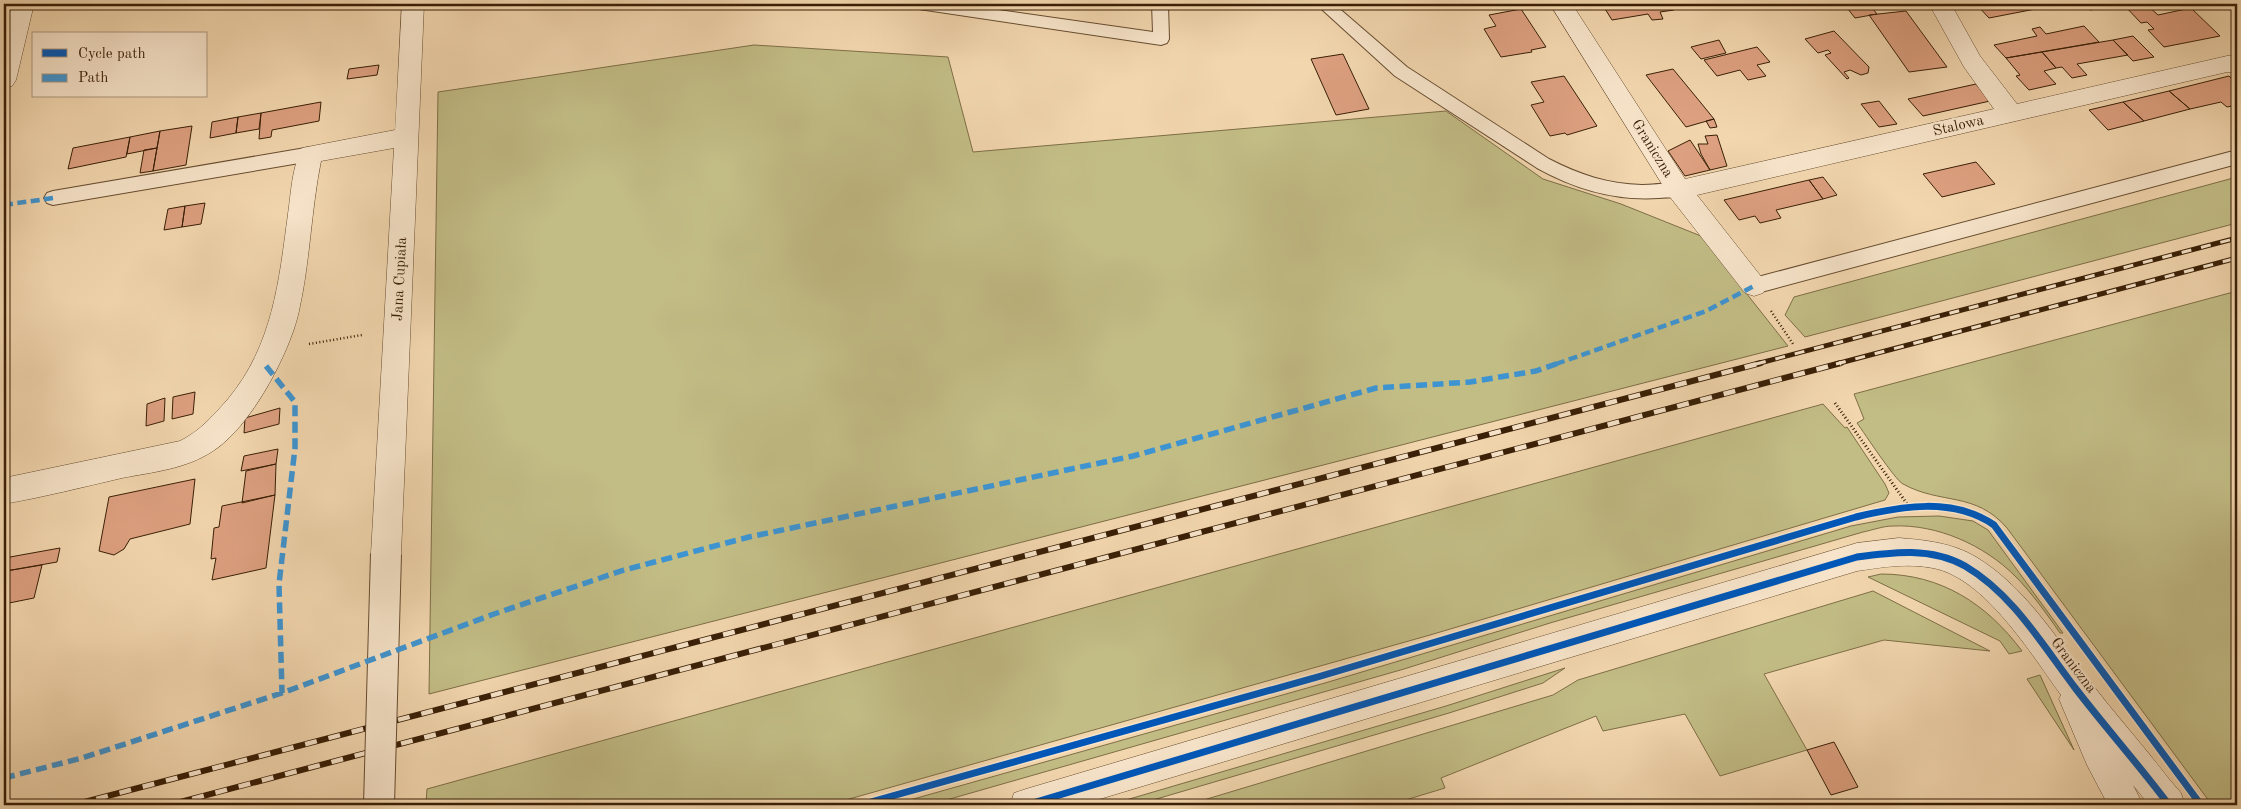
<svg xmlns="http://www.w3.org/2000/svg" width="2241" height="809" font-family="'Old Standard TT',serif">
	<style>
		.green { fill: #c2bc85; stroke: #7e6e46 }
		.building { fill: #dda080; stroke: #391f06 }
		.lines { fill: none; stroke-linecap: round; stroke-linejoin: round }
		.service-casing { stroke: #674d30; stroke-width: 2 }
		.minor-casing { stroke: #674d30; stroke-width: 1 }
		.tertiary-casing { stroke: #674d30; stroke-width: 1 }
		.path-far1 { stroke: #391f06; stroke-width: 2.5; stroke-dasharray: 1 2.5; stroke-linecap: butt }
		.path { stroke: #391f06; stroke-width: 3; stroke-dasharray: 1 2.5; stroke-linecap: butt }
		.service { fill: #f7e4ca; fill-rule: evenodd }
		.minor { fill: #f7e4ca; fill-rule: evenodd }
		.tertiary { fill: #f7e4ca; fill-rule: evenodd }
		.rail-far1-casing { stroke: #391f06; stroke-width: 5 }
		.rail-casing { stroke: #391f06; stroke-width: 6 }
		.rail-far1 { stroke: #f7e4ca; stroke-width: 3; stroke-dasharray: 10; stroke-linecap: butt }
		.rail { stroke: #f7e4ca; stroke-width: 4.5; stroke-dasharray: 12; stroke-linecap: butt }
		.minor-bridge-casing { stroke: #674d30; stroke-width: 32; stroke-linecap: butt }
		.minor-bridge { stroke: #f7e4ca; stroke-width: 30 }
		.quiet-far1 { stroke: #3e94d1; stroke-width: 4.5; stroke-dasharray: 9 4.5; stroke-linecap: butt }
		.quiet { stroke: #3e94d1; stroke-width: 5.5; stroke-dasharray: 11 5.5; stroke-linecap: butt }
		.cycleway-casing { stroke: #f7e4ca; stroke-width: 10 }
		.cycleway { stroke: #0057b8; stroke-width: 7 }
		.labels { text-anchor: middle; stroke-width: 4.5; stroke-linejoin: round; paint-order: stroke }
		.street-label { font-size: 15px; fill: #391f06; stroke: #f7e4ca }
	</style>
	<rect width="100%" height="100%" fill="#f2d6ae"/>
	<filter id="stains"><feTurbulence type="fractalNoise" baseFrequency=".004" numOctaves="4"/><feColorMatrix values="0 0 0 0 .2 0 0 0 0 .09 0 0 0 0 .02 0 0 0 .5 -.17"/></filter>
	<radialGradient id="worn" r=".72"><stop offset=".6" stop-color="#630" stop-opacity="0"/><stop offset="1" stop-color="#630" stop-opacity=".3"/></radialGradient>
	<path class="green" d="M754 45 948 57 973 152 1446 111 1543 179 1621 204 1701 236 1788 346 429 694 438 92Z
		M2237 177V223L1805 337 1785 315 1794 297Z
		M2237 291V805H2212L2007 528C1975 491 1941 505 1903 484 1895 480 1865 434 1857 423L1864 419 1854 394Z
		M1823 404 1845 428 1847 427 1885 484 1889 493 1885 500 1430 635 828 805H426L427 789Z
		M1939 516 1973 521 1988 530 2063 633H2060C2046 613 2032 593 2015 576 1984 545 1937 524 1893 526 1883 526 1873 530 1863 532L1550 623 1404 669 929 805H892L1325 683 1851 526 1898 517Z
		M1881 574C1941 574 1987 604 2022 651L2009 654 2000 641 1868 577Z
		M1873 591 1990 651 1884 640 1764 674 1807 750 1720 776 1685 714 1603 731 1596 716 1441 778 1445 788 1389 805H1187L1553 695 1578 680Z
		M1565 668 1543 683 1449 713 1136 805H1109L1446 706Z
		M2040 675 2074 750 2027 679Z"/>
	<path class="building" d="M1602 4H1670L1674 10 1660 12 1663 19 1652 20 1648 14 1612 20Z
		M1844 4H1869L1877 14 1855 18Z
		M1976 4H2049L2051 6 1989 18Z
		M2085 4H2097L2101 8 2090 10Z
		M2123 4H2146L2158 15 2191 8 2220 36 2164 47 2148 30 2154 29 2147 22 2141 23Z
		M1521 9 1546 47 1531 50 1532 52 1501 57 1484 29 1496 26 1489 15Z
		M1906 11 1947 67 1909 72 1869 15Z
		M2084 26 2099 42 2006 58 1994 45 2037 36 2032 29 2040 27 2046 34Z
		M1834 31 1869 67 1868 73 1861 75 1850 70 1844 72 1849 78 1847 79 1825 55 1831 53 1828 50 1818 53 1805 39Z
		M2133 36 2154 57 2133 61 2113 40Z
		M1719 40 1726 53 1701 59 1691 47Z
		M2113 40 2128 55 2077 64 2087 75 2072 78 2062 67 2056 68 2042 52Z
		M1757 47 1770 62 1757 65 1766 76 1748 80 1740 70 1717 76 1704 60Z
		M2042 52 2056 68 2044 71 2056 84 2029 90 2016 76 2020 75 2006 58Z
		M1343 54 1369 109 1336 115 1311 59Z
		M379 65 377 75 347 79 349 69Z
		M1673 69 1701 103 1714 119 1686 127 1646 75Z
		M1564 76 1597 126 1567 135 1565 133 1550 136 1531 105 1544 102 1531 82Z
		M2229 76 2237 84V105L2227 107 2221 102 2190 109 2169 91Z
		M1976 84 1990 101 1923 116 1908 99Z
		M2169 91 2190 109 2144 121 2123 102Z
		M1879 101 1897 124 1879 127 1861 104Z
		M321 102 319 121 272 130 271 137 259 139 261 113Z
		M2123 102 2144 121 2108 130 2089 110Z
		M261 113 259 129 236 133 238 117Z
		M238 117 236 133 210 138 212 122Z
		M1714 119 1717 127 1710 128 1706 121Z
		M192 126 186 165 153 171 160 131Z
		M160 131 157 148 127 154 130 137Z
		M1717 135 1727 166 1710 170 1701 154 1698 144H1708L1705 136Z
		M130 137 126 157 68 169 73 148Z
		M1690 140 1710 170 1685 176 1668 151Z
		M157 148 153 171 140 173 144 150Z
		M1976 162 1995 184 1942 197 1923 174Z
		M1823 177 1837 195 1823 199 1809 180Z
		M1809 180 1823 199 1776 210 1781 218 1760 223 1755 216 1739 220 1724 200Z
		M205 203 201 224 182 227 185 206Z
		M185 206 182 227 164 230 168 209Z
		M195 392 193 414 172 419 173 397Z
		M165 398 164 421 146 426 147 404Z
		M280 408 279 424 244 433 245 418Z
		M278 449 276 464 241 471 244 456Z
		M276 464 275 495 242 503 246 471Z
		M195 479 190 524 130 539 124 549 114 555 99 551 109 497Z
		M275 495 266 568 212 580 216 558 211 559 214 528 219 527 222 506Z
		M60 548 57 562 6 571 10 557Z
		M42 565 34 598 4 604V581L6 571Z
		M1834 742 1858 787 1831 795 1807 750Z
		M1635 800 1637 805H1615Z"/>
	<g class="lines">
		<defs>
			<path id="service" d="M911 4H956L1153 32 1152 4H1168L1169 39 1167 43 1161 45 919 9 913 8Z
				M1316 4H1334L1407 67 1549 159C1580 175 1608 184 1642 185 1657 185 1672 181 1685 185L1688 190 1685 195C1677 198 1668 197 1659 198 1614 201 1575 189 1537 168L1395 76Z
				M311 147 317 149 320 154 317 159 311 161 53 205 47 203 44 198 47 193 53 191Z
				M2237 150V164L1754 294 1747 291 1745 286 1747 281 1754 278Z"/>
			<path id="minor" d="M12 4H34L16 80 12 86 4 88V36Z
				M402 4H424L401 554 396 564 386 568 376 564 371 554 394 148 321 161C311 211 310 262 299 311 290 353 250 428 213 451 186 469 153 472 122 478 83 487 44 497 4 504V478L180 441C200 431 213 416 228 399 273 345 279 281 288 214 291 193 292 167 302 148L395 130Z
				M1550 4H1572L1685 179 1994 109 1964 67 1929 4H1951L1980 56 2017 104 2227 56H2237V72H2227L1697 195 1763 279 1767 286 1763 293 1754 296 1745 293 1670 197Z"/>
			<path id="tertiary" d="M1899 538C1925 540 1953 543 1976 557 2024 586 2054 635 2088 679 2114 713 2143 745 2169 779L2181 793 2185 805H2149L2133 785 2143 805H2108L2087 765 2059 699 2061 695C2031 654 1985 578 1933 568 1907 563 1883 567 1857 571L1080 805H1010L1014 793 1026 789 1857 543Z"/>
		</defs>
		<use href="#service" class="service-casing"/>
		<use href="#minor" class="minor-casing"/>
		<use href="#tertiary" class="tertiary-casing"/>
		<path class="path-far1" d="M1771 311 1793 344
			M309 344 362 335"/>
		<path class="path" d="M1835 403 1910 508"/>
		<use href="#service" class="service"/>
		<use href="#minor" class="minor"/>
		<use href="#tertiary" class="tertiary"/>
		<defs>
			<path id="rail-far1" d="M1756 364 2237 238
				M1836 364 2237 258"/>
			<path id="rail" d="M73 805 1761 363
				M169 805 1841 363"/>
		</defs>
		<use href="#rail-far1" class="rail-far1-casing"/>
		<use href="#rail" class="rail-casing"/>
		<use href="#rail-far1" class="rail-far1"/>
		<use href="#rail" class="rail"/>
		<defs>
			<path id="minor-bridge" d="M379 805 386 554"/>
		</defs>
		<use href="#minor-bridge" class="minor-bridge-casing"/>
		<use href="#minor-bridge" class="minor-bridge"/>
		<path class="quiet-far1" d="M4 205 53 198
			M1556 364 1706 311 1754 286"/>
		<path class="quiet" d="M266 366 295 402V448L279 584 282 693
			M4 778 82 758 282 693 494 614 624 570 749 537 1133 456 1376 388 1470 382 1536 371 1559 363"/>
		<defs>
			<path id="cycleway" d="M860 805 1321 676 1856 517C1902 506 1953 497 1994 525L2201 805
				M1026 805 1857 557C1893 552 1931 547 1965 566 2013 594 2043 646 2076 689 2106 728 2139 765 2169 805"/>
		</defs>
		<use href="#cycleway" class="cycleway-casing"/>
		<use href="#cycleway" class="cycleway"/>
	</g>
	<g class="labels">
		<g class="street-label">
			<text transform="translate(1958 125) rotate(-13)" y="5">Stalowa</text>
			<text transform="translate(1653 148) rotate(58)" y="5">Graniczna</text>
			<text transform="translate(399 279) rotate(-87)" y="5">Jana Cupiała</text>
			<text transform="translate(2074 665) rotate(53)" y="5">Graniczna</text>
		</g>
	</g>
	<rect width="2241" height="809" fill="none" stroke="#f2d6ae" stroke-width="20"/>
	<rect x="5" y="5" width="2231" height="799" fill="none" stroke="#391f06" stroke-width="2.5"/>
	<rect x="10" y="10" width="2221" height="789" fill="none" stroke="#391f06"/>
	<rect x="32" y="32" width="175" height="65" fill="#f7e4ca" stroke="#ab957c"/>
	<rect x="42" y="49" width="25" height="8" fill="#0057b8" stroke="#ab957c"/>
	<text x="78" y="58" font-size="15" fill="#391f06">Cycle path</text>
	<rect x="42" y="74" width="25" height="8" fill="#3e94d1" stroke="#ab957c"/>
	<text x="78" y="82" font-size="15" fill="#391f06">Path</text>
	<rect width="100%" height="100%" filter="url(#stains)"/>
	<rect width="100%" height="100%" fill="url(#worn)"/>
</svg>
